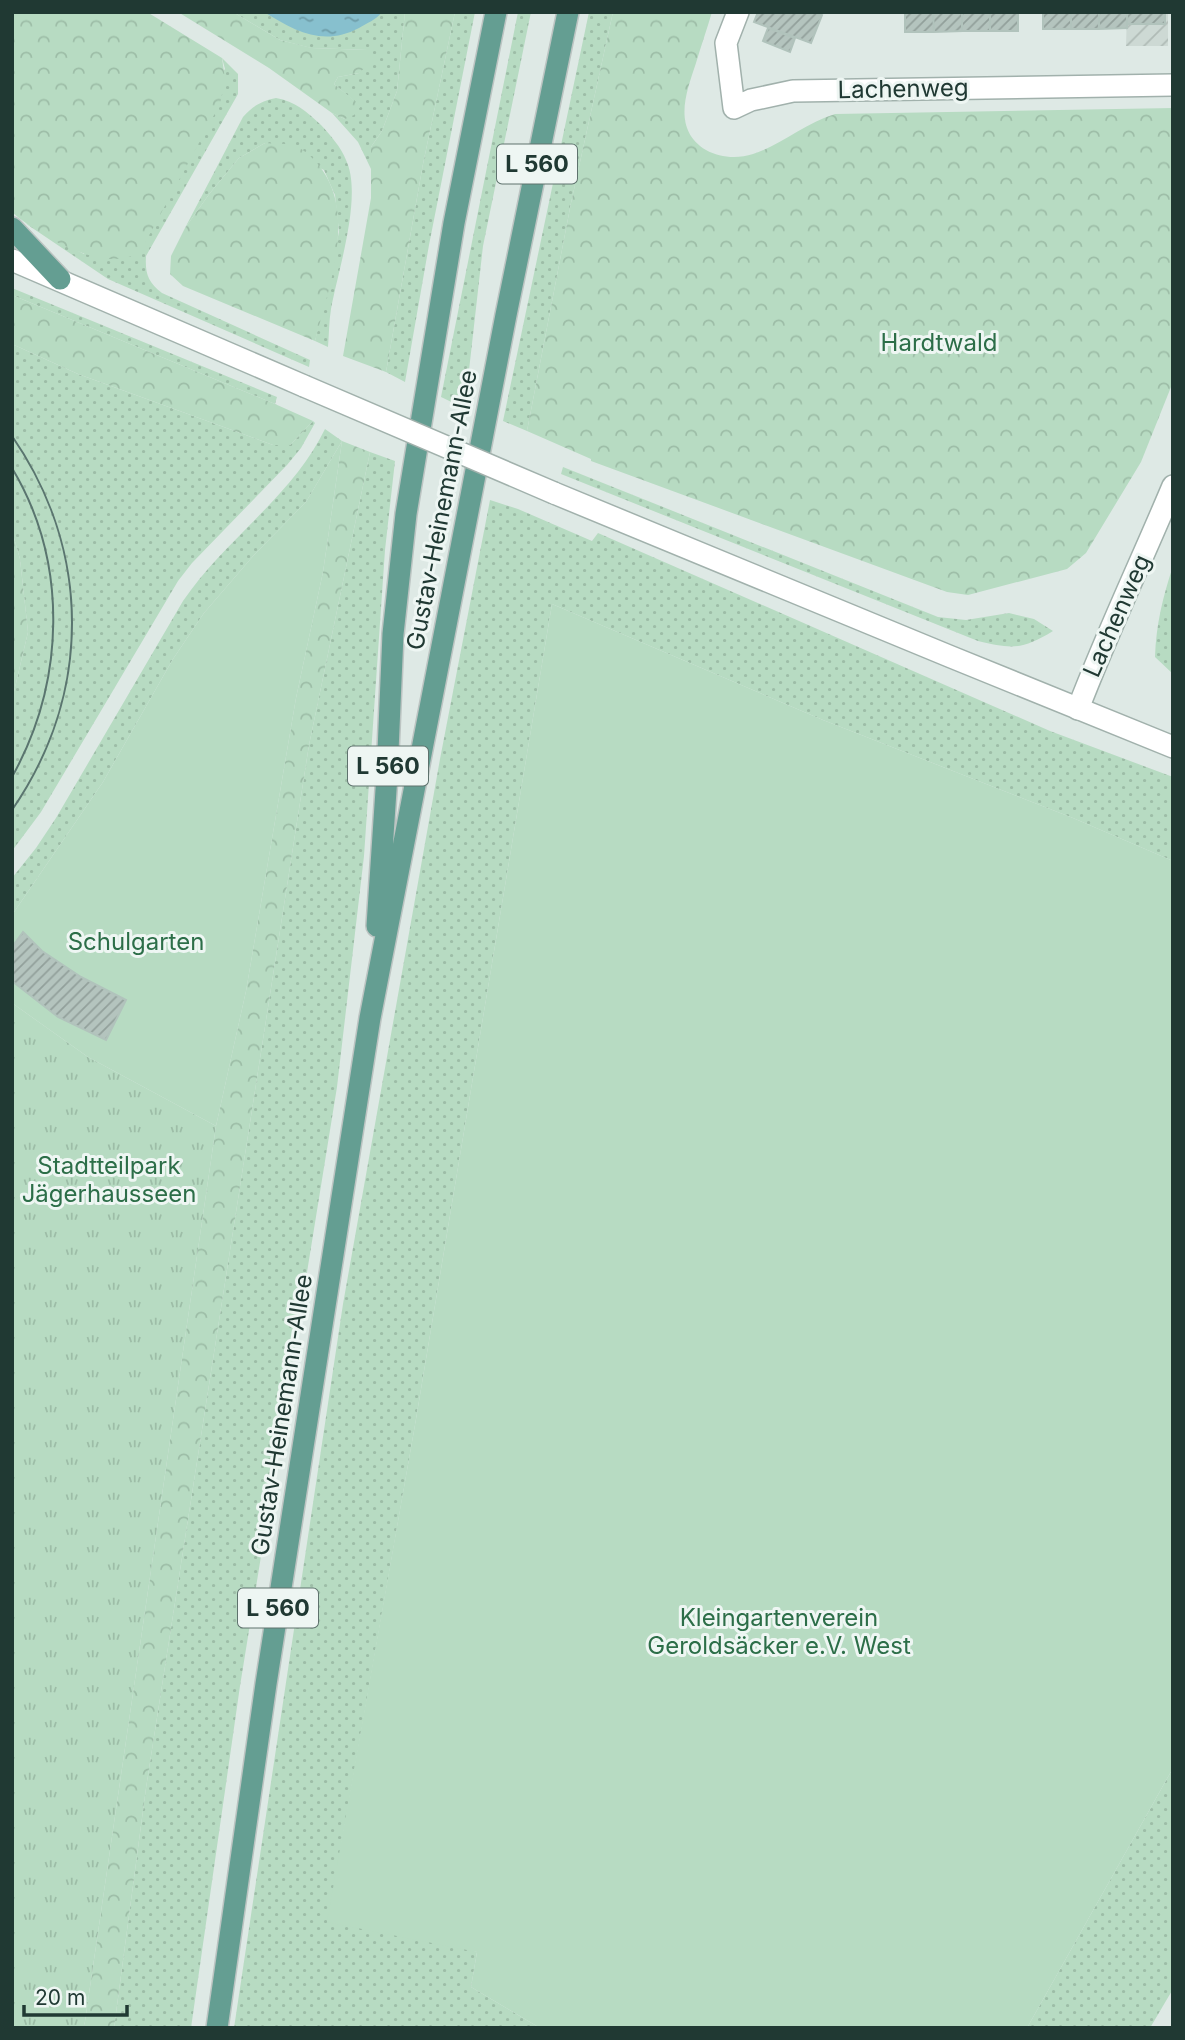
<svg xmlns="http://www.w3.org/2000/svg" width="1185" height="2040" font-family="Inter,sans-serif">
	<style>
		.industrial { fill: url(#industrial-furrows) }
		.grass { fill: url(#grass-dots) }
		.forest { fill: url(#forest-crowns) }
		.park { fill: url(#park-tufts) }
		.garden { fill: #b7dbc2 }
		.water { fill: url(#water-ripples) }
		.building { fill: url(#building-hatch); stroke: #b1c3bc; stroke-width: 2 }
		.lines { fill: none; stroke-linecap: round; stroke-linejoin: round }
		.minor-casing { stroke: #a1b1ac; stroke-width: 24 }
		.tertiary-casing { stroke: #a1b1ac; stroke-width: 24 }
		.primary-casing { stroke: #bcc4c2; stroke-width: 24 }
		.minor { stroke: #fff; stroke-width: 21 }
		.tertiary { stroke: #fff; stroke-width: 21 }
		.primary { stroke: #649e92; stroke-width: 21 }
		.tram { stroke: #5a756f; stroke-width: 2 }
		.tertiary-bridge-casing { stroke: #a1b1ac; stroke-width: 24; stroke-linecap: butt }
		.tertiary-bridge { stroke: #fff; stroke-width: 21 }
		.labels { text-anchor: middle; stroke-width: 6; stroke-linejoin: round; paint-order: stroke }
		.shield { fill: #eef6f3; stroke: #5e726d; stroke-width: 2 }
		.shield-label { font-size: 23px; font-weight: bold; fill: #203933 }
		.street-label { font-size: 24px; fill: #203933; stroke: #eef6f3 }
		.park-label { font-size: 24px; fill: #2c6e48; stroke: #eef6f3 }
	</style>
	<defs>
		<pattern id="industrial-furrows" width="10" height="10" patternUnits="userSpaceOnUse" patternTransform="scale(1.75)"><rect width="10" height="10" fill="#cdd9d4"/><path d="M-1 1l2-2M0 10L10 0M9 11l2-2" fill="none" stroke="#b0bbb6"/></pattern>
		<pattern id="grass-dots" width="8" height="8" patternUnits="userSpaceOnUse" patternTransform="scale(1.75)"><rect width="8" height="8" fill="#b7dbc2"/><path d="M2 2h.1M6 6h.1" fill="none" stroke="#9dbda7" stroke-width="1.8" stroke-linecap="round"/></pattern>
		<pattern id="forest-crowns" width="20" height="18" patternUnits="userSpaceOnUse" patternTransform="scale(1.75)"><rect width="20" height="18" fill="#b7dbc2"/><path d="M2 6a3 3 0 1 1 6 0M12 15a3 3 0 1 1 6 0" fill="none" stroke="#9dbda7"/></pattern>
		<pattern id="park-tufts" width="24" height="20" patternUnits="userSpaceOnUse" patternTransform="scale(1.75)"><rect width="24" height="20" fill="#b7dbc2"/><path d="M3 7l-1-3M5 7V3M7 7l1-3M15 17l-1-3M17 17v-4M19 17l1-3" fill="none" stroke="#9dbda7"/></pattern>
		<pattern id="water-ripples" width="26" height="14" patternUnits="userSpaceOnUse" patternTransform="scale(1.75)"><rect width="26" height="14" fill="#87c0ce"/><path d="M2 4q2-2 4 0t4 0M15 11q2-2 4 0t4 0" fill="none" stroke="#6e9da8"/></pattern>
		<pattern id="building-hatch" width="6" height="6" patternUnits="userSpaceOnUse" patternTransform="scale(1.75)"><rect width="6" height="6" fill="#b4c4be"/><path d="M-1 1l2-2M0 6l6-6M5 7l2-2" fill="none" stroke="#92a09b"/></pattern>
	</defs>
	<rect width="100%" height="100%" fill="#dee9e5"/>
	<path class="industrial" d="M1127 12H1168V46H1126Z"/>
	<path class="grass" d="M233 12H405L397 91 382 131 371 147V169L358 142 332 113 345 119 360 106 334 84 338 77 359 73 367 50 311 48 280 40Z
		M455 12H475L429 245 405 382 386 372 423 164Z
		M518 12H531L483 246 466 397 462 407 441 397Z
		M589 12H613L571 203 527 431 503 421Z
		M222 58 238 74V94L146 256C145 274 148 282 162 293L310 360 309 367 108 279 25 223 84 254 225 69Z
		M276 98C295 101 307 112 321 125 330 135 341 147 346 160 363 196 338 270 331 309 329 321 329 334 328 347L315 341 339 232 335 195 324 170 265 143 239 158 210 193 185 228 243 117C253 106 261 101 276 98Z
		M12 288 277 397 275 404 12 295Z
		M12 344 78 374 273 445H290L313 421 315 423 301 448 287 465 192 563 178 581 41 812 12 851V700L28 632 20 559 12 531Z
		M325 429 342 441 306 502 254 555 204 613 173 659 103 782 12 915V878L36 848 56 818 183 601C225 539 292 497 325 429Z
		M370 452 395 461 385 550 364 856 337 1087 240 1686 191 2028H114L146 1788 309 745Z
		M563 467 938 617 966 620 1009 613 1034 619 1053 631C1022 650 1012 649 978 641L561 474Z
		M490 500 518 509 592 541 598 533 1050 731 1173 777V861L1073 818 823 720 552 604 415 1425 340 1852 469 1949 477 1952 471 1987 540 2028H234L343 1304 440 759Z
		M1173 566V674L1155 657C1156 625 1163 596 1173 566Z
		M1173 1768V1989L1150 2028H1027Z"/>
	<path class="forest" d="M12 12H147L222 58 225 79 220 104 139 254C130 257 121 259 112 259 82 259 34 232 12 212Z
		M178 12H233L280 40 312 48 367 50 371 62 359 73 338 77 334 84 361 106 354 115 345 119 332 113 269 68Z
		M405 12H455L423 164 386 372 343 356 371 198V147L382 131 397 91Z
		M613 12H712C707 29 701 46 696 63 686 93 672 129 706 150 720 158 738 159 753 154 781 145 805 123 835 114L1173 108V382L1141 462 1086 553 1067 569 968 595 947 592 591 461V459L527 431 571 203Z
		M265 143C273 144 284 143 292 145 300 147 309 154 314 160 360 207 329 286 315 341L183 286 170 274 171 256 185 228 210 193 239 158Z
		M12 295 275 404 313 421 290 445H273L78 374 12 344Z
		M342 441 370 452 309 745 146 1788 114 2028H84L216 1126 246 991 296 698 323 572Z
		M12 531 20 559 28 632 12 700Z"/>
	<path class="park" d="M12 1003 88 1057 216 1126 84 2028H12Z"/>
	<path class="garden" d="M342 441 323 572 296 698 246 991 216 1126 88 1057 12 1003V915L103 782 173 659 204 613 254 555 306 502Z
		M552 604 823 720 1073 818 1173 861V1768L1027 2028H540L471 1987 477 1952 327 1922 415 1425Z"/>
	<path class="water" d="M264 12H382C376 20 367 23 359 28 323 47 295 31 264 12Z"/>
	<path class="building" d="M758 12H813L822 15 811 43 754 22Z
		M905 12H933L934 32H905Z
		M933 12H962V31L934 32Z
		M962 12H990V31H962Z
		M990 12H1018V31H990Z
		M1043 12H1071V29H1043Z
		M1071 12H1099V29H1071Z
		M1099 12H1127V28L1099 29Z
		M1127 12H1165V24H1127Z
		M768 28 795 38 790 52 763 41Z
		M23 932 42 951 81 977 126 1000 106 1040 58 1017 12 981V947Z"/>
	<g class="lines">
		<defs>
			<path id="minor" d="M738 12 726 43 734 108 751 100 793 91 1173 85
				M1078 709C1107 633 1142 560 1173 486"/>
			<path id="tertiary" d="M12 260 304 386
				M554 493C760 578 966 664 1173 747"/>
			<path id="primary" d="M12 228 60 279
				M377 926 387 775 393 634 406 514 454 223 496 12
				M217 2028 266 1684 370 1018 506 315 568 12"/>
		</defs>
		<use href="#minor" class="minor-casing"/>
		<use href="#tertiary" class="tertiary-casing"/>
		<use href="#primary" class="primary-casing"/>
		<use href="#minor" class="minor"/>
		<use href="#tertiary" class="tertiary"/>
		<use href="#primary" class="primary"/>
		<path class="tram" d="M12 436C92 552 92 694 12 810
			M12 468C69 563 65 682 12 777"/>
		<defs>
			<path id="tertiary-bridge" d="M304 386 554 493"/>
		</defs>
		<use href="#tertiary-bridge" class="tertiary-bridge-casing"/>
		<use href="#tertiary-bridge" class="tertiary-bridge"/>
	</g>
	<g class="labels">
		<g class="shield">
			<rect x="497" y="144.5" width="80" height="39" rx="5"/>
			<rect x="348" y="746.5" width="80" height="39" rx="5"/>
			<rect x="238" y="1588.5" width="80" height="39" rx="5"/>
		</g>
		<g class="shield-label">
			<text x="537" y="172">L 560</text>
			<text x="388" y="774">L 560</text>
			<text x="278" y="1616">L 560</text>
		</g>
		<g class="street-label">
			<text transform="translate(903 89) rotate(-1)" y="8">Lachenweg</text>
			<text transform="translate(442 510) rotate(-79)" y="8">Gustav-Heinemann-Allee</text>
			<text transform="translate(1117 616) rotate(-66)" y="8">Lachenweg</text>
			<text transform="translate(282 1415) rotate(-81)" y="8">Gustav-Heinemann-Allee</text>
		</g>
		<g class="park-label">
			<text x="939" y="351">Hardtwald</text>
			<text x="136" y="950">Schulgarten</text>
			<text x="109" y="1174">Stadtteilpark<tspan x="109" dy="28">Jägerhausseen</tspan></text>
			<text x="779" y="1626">Kleingartenverein<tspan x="779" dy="28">Geroldsäcker e.V. West</tspan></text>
		</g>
	</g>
	<rect width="1185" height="2040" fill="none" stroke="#203933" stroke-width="28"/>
	<path d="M24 2005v10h103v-10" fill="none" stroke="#203933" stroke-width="3.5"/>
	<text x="35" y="2005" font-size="21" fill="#203933" stroke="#eef6f3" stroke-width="5" paint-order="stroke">20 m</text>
</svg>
